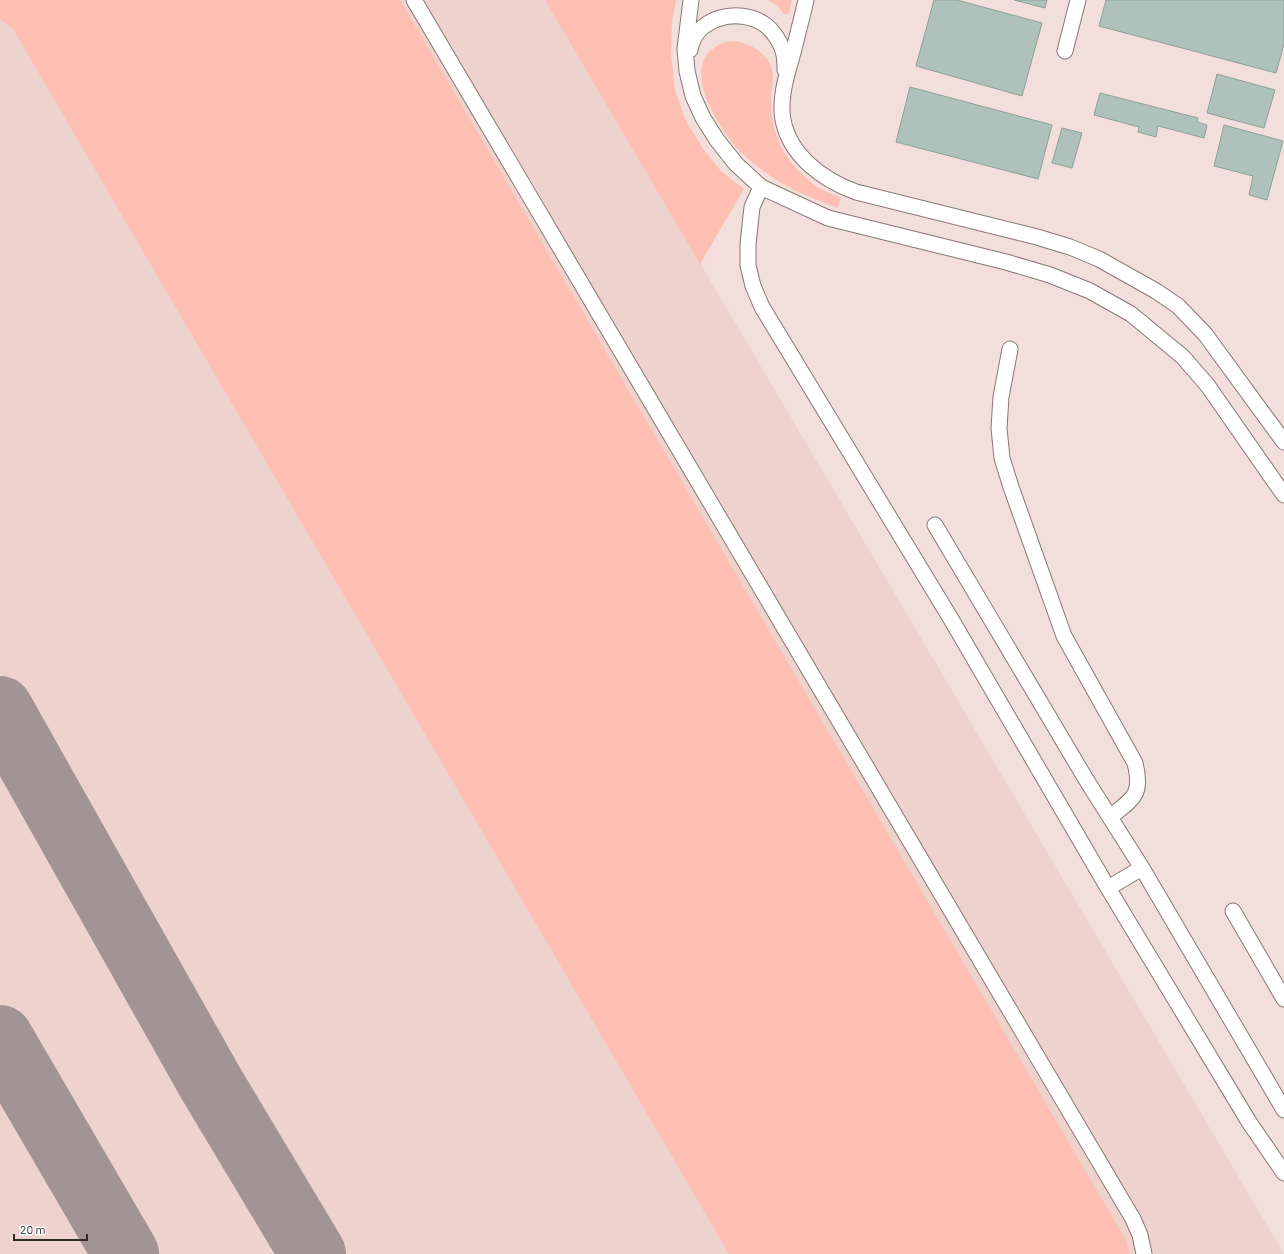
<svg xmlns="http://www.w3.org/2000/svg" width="1284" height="1254" font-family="Barlow,sans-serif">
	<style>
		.built { fill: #edd2cd }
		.green { fill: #fdbfb2 }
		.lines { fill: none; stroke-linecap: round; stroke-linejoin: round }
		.taxiway { stroke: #a29492; stroke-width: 66 }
		.building { fill: #afc1bb; stroke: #8ea09a }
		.service-casing { stroke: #877673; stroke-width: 17 }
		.service { stroke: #fff; stroke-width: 15 }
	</style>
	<rect width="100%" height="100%" fill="#f2dfdb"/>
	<path class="built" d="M0 0H669L631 146 1284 1254H0Z"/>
	<path class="green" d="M0 0H400L1127 1242 1129 1254H729L13 29 0 19Z
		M545 0H676L672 22 671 53 675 91 687 123 704 150 721 171 744 189 700 264Z
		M768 0H792L789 14H784L778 6Z
		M737 41C755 46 772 56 773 76 773 83 771 91 771 98 771 110 772 125 777 137 784 157 801 176 819 188 826 192 834 195 841 198L838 208C808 197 782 187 757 166 750 161 743 154 737 148 719 128 686 76 709 52 714 48 719 44 725 42 729 41 733 42 737 41Z"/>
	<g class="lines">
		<path class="taxiway" d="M0 709 210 1082 313 1254
			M0 1038 126 1254"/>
	</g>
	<path class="building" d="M934 0H957L1042 23 1022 96 916 66Z
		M1014 0H1047L1045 8Z
		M1106 0H1284V44L1276 73 1099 26Z
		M1217 74 1275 90 1264 128 1207 113Z
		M910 87 1052 125 1038 179 896 142Z
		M1100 93 1198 118 1197 122 1207 125 1204 138 1158 126 1156 137 1138 132 1139 127 1094 115Z
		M1224 125 1283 141 1267 200 1249 195 1253 176 1214 166Z
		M1062 128 1082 133 1072 168 1052 163Z"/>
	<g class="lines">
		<defs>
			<path id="service" d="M414 0 1133 1219 1140 1235 1144 1254
				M691 0 685 49 687 71 693 96 703 118 717 140 736 164 761 187 828 218 1006 262 1050 275 1090 291 1131 314 1183 357 1208 386 1284 495
				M806 0C802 18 797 36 793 53 787 74 779 98 783 120 790 156 823 180 856 192L1037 237 1070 247 1099 259 1156 291 1178 306 1205 334 1284 442
				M690 50C695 17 739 7 764 24 773 30 782 44 784 55 785 60 785 65 785 70
				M1065 51 1078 0
				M761 187 752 207 748 244V265L753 286 762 307 951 619 1108 888 1249 1122 1284 1173
				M1010 349 1001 397 999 428 1002 458 1011 487 1064 636 1135 763C1143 795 1133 799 1110 817
				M935 525 1087 781 1142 868 1284 1110
				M1108 888 1142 868
				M1233 911 1284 999"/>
		</defs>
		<use href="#service" class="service-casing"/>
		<use href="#service" class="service"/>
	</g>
	<path d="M14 1234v6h73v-6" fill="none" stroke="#322b2a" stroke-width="2"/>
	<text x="20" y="1234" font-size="12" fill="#322b2a" stroke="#ffffff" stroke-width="3" paint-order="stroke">20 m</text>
</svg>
